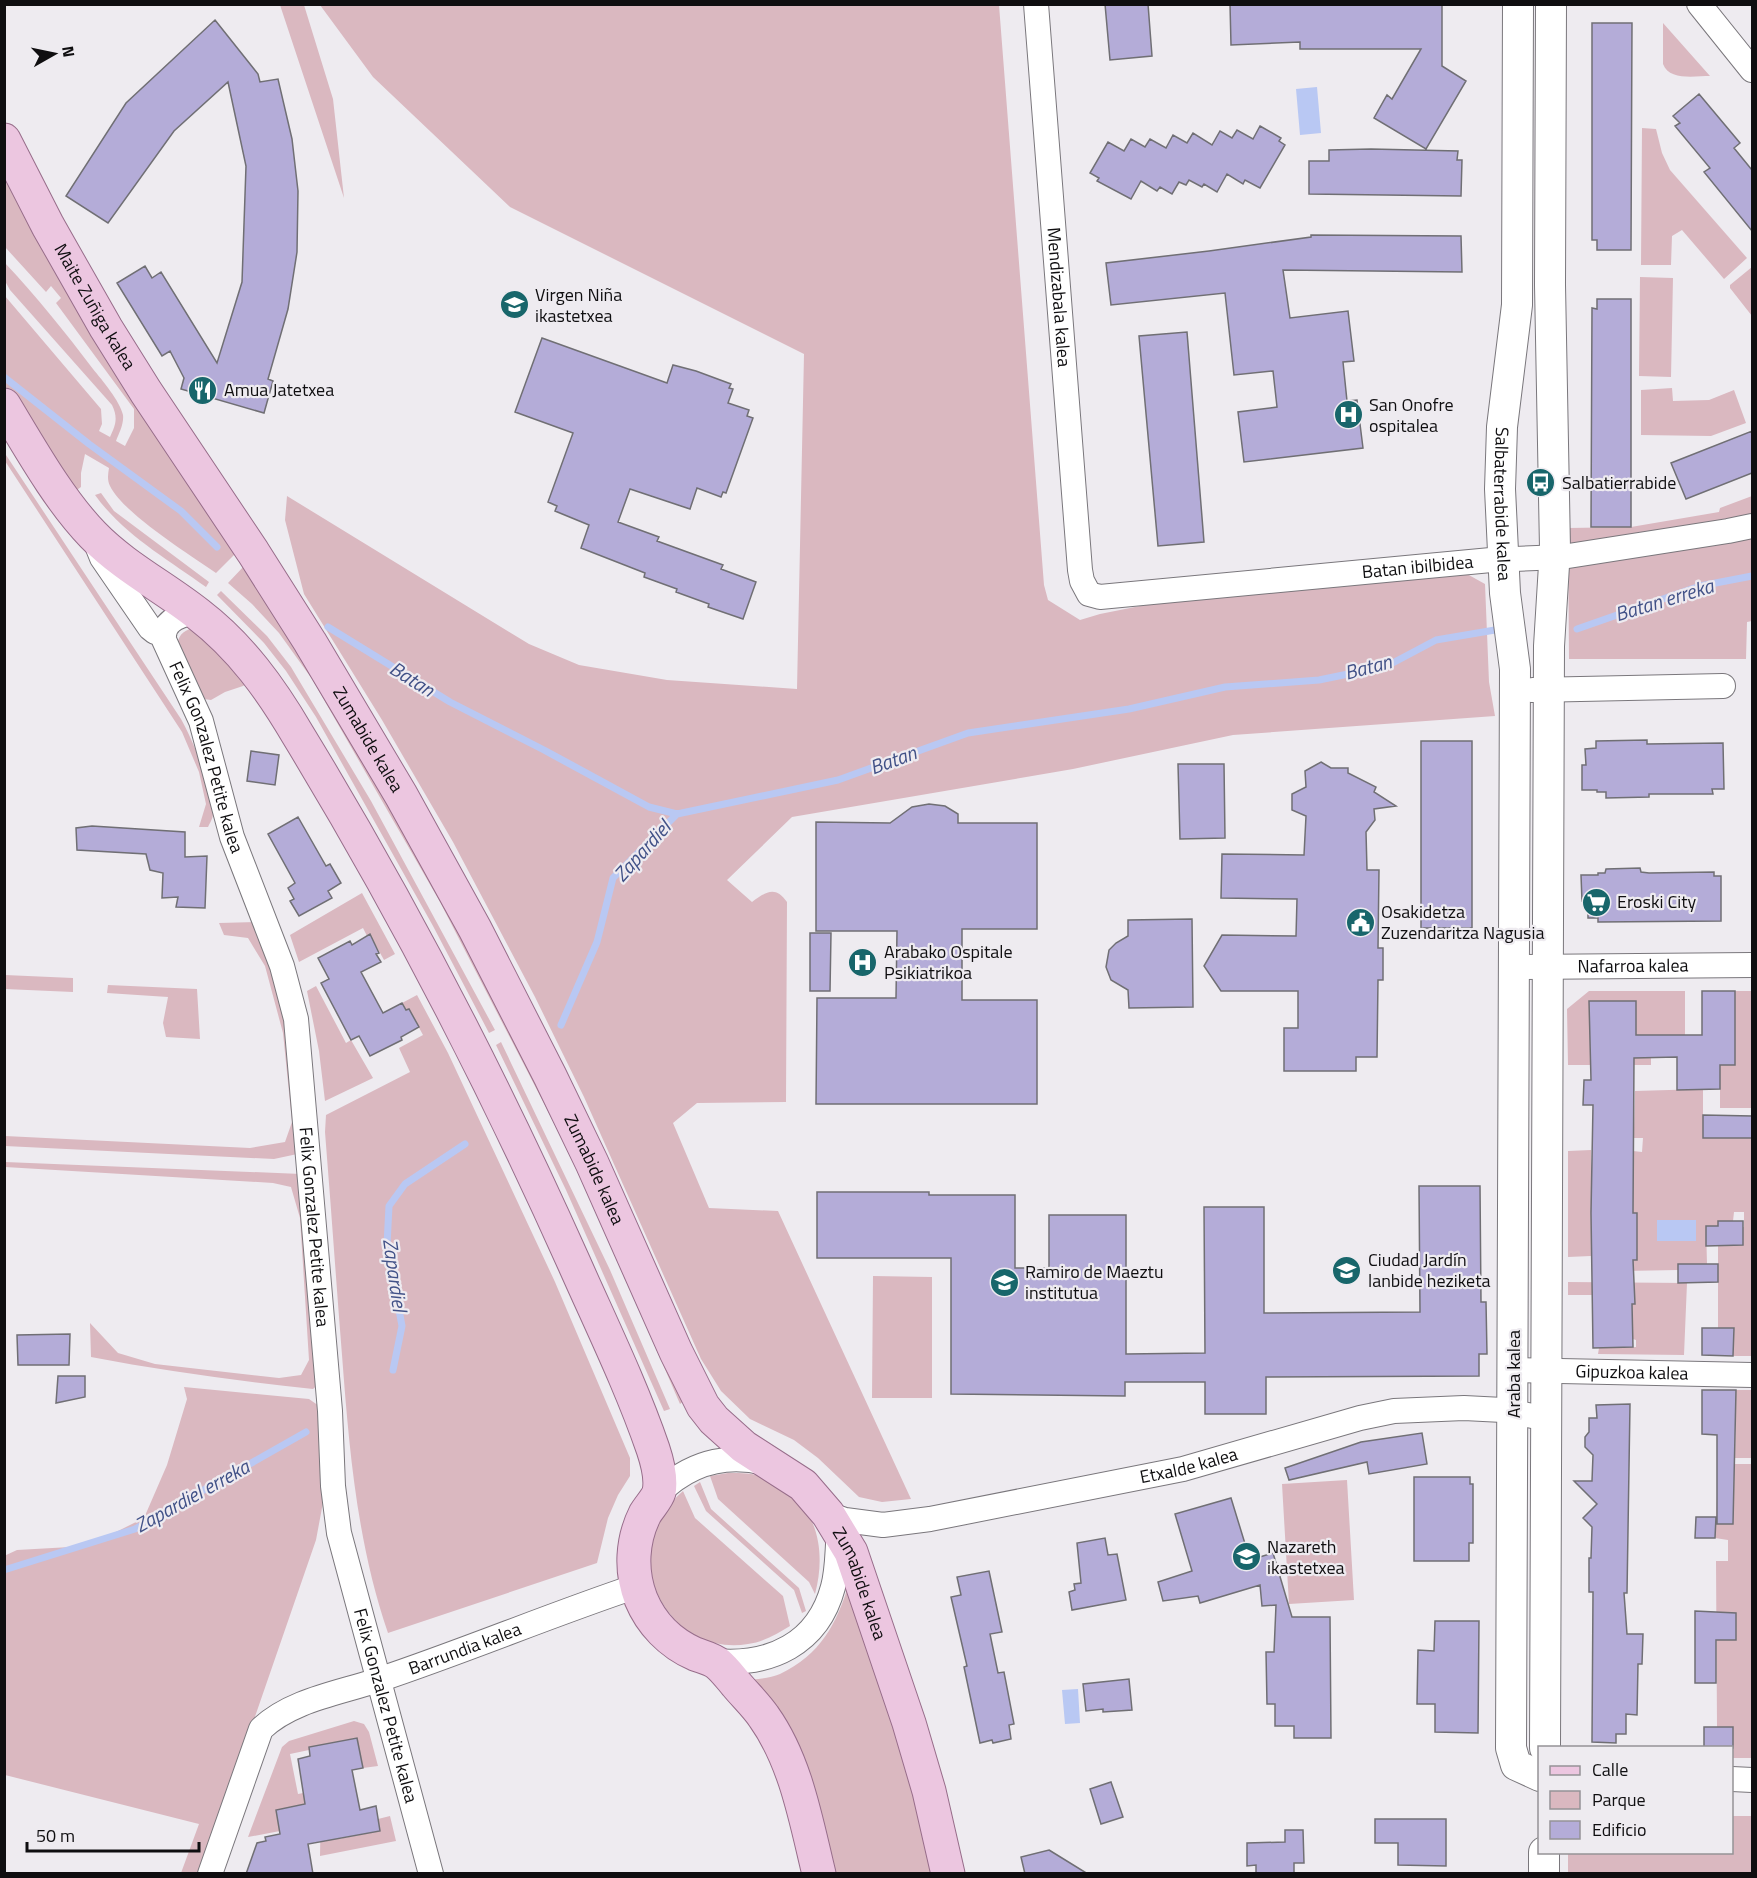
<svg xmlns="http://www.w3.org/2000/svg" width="1757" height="1878" font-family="'Titillium Web',sans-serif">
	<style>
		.green { fill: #dab8c0 }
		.water { fill: #b9c8f3 }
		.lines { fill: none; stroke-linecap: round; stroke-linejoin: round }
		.stream { stroke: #b9c8f3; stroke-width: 7 }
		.building { fill: #b4acd8; stroke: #706f74; stroke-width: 1.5 }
		.minor-casing { stroke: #7a777c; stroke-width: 26 }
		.tertiary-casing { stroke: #7a777c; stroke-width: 32 }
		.primary-casing { stroke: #976d8a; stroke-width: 35 }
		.minor { stroke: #fff; stroke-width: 24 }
		.tertiary { stroke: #fff; stroke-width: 30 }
		.primary { stroke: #ecc6e0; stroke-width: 33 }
		.labels { text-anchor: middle; stroke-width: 4.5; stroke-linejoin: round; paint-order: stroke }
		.poi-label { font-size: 18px; fill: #0f0e10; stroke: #eeebf0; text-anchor: start }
		.street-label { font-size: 18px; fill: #0f0e10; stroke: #eeebf0 }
		.water-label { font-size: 20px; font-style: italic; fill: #415187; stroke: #eeebf0 }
	</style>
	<rect width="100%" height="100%" fill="#eeebf0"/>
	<path class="green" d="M280 5H304L333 99 344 198Z
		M320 5H999L1044 585 1048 600 1080 620 1100 614 1145 605 1467 574 1485 584 1489 682 1495 716 1233 735 1073 769 792 817 727 880 752 902C766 892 775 885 787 902L786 1102 697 1103 673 1123 709 1208 778 1211 911 1499 882 1502 859 1497 818 1458 794 1440 750 1419 721 1391 701 1359 584 1097 535 997 453 842 382 720 304 594 285 520 287 496 529 644 579 665 667 680 797 689 804 354 510 207 373 77Z
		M1663 23 1710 76C1695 76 1669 81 1663 64Z
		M1642 128 1656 129 1662 153 1670 170 1747 258 1724 279 1682 230 1672 236 1671 265H1641Z
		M4 168 237 552 216 573C190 555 123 513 110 486 107 480 108 474 109 468L85 454 81 473V487L71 494 5 387V296L101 409 102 424 99 431 110 437C116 424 118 418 112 405L10 290 5 281V263C37 297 65 332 93 369 102 380 120 401 123 415 124 424 119 433 116 441L125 446 134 428V409L56 303 61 298 51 286 46 292 5 247Z
		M1752 267V316L1730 288V285Z
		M1640 277 1673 278 1671 377 1639 376Z
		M1672 388 1673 401 1709 400 1734 390 1746 423 1711 436 1641 435V390Z
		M4 452 181 719C193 741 214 789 213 814 213 818 210 823 208 827H199L206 804 199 772 182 732 5 461Z
		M101 493 114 511 209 582 206 587C167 559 123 534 95 495Z
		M1752 496V621L1747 622 1746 659H1569L1568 528 1631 527 1719 512 1720 508Z
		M245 565 345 726 511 1029 685 1400 680 1404 603 1226 555 1125 440 902 312 679 279 633 252 604 228 583Z
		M221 591 267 636 291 667 371 801 495 1030 489 1033 433 926 316 717 286 671 264 643 217 595Z
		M193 628 247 683 243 686 225 692 211 700 204 699 177 647C178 636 182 631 193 628Z
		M362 893 395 954 384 960 370 935 367 936 363 928 299 962 290 935Z
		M256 922 291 1026 302 1153 274 1159 5 1146V1136L250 1148 285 1142 292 1122 283 1033 265 966 248 938 224 935 219 923Z
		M5 975 73 978V992L5 989Z
		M108 985 197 989 200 1039 166 1037 163 1023 168 997 107 993Z
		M316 986 346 1043 351 1040 373 1078 325 1101 319 1051 307 991Z
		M1589 991H1685V1035H1651V1065H1568L1567 1009Z
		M1735 991H1752V1108H1720V1065Z
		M417 995 448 1053 555 1282 630 1458V1476L618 1495 608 1518 597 1563 388 1633C357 1543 349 1448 342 1355 336 1280 331 1206 325 1132L326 1115 410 1072 399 1048 423 1035 409 1009 406 1010 402 1003Z
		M501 1042 610 1270 670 1409 664 1411 566 1190 496 1045Z
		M1703 1089V1138H1752V1356H1733L1734 1329 1718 1328V1245H1743V1232H1735V1227H1744V1212H1734L1733 1221 1718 1222V1226H1706L1707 1264 1678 1270 1624 1271 1623 1260H1637V1213L1591 1214V1256L1568 1257V1151L1591 1150V1201H1633V1151L1642 1152 1643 1138H1614V1128H1634L1635 1091Z
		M5 1162 301 1174 321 1382 313 1389C238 1381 164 1371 91 1357L90 1323 118 1353 155 1364 279 1378 301 1375 309 1360 300 1218 291 1187 273 1183 5 1167Z
		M873 1276 932 1277V1398H872Z
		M1568 1282 1687 1283 1684 1355 1598 1354 1599 1348 1636 1347V1340L1633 1339 1632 1304 1634 1295H1568Z
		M184 1387 309 1399 322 1408 327 1481 316 1540 201 1873H181L199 1824 5 1775 4 1556 17 1550 88 1546 144 1518 167 1465 187 1399Z
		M1736 1390H1752V1458H1735Z
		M1734 1464H1752V1758H1733V1727H1717L1716 1561H1728V1540L1715 1538 1717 1496 1734 1495Z
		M728 1473C737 1473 748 1473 756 1475 812 1491 829 1542 815 1594L809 1582 718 1499 710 1476Z
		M1347 1480 1354 1600 1289 1604 1282 1484Z
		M700 1482 711 1509 799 1588 806 1611 802 1613 794 1590 706 1511 694 1486Z
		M683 1491 695 1518 783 1596 790 1626C777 1634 763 1642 748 1644 684 1655 636 1591 653 1531 658 1515 671 1502 683 1491Z
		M849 1583 920 1807 935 1873H826L742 1681C754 1679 769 1679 780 1674 820 1655 837 1624 849 1583Z
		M354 1721 364 1724 369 1732 378 1766 363 1768 357 1738 309 1747V1750L290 1754 298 1794 351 1784 338 1839 380 1831 378 1819 390 1816 396 1841 320 1856 321 1802 276 1810 280 1831 248 1837 282 1747 289 1741Z
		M1732 1816H1752V1873H1568V1853L1732 1852Z"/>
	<path class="water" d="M1317 87 1321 133 1300 135 1296 89Z
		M1657 1220H1696V1241H1657Z
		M1078 1689 1080 1723 1065 1724 1062 1690Z"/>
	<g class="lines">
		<path class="stream" d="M4 377 89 444 181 511 217 547
			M328 627 450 702 544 750 649 807 677 814 838 780 968 733 1129 709 1225 687 1319 680 1387 666 1436 640 1495 630
			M1577 629 1700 586 1752 576
			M561 1025 597 942 613 878 677 814
			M393 1370 402 1326 387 1245 389 1206 405 1184 465 1144
			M4 1570 135 1529 306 1432"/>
	</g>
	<path class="building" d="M1105 4H1148L1152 56 1110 60Z
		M1230 4H1442V66L1466 81 1426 149 1374 118 1387 95 1392 99 1421 49H1300V42L1231 45Z
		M215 20 258 74 260 82 278 79 292 139 298 191 297 252 288 309 268 379 273 381 264 413 181 389 184 378 170 351 162 356 117 283 145 266 152 278 161 272 217 363 242 282 246 166 228 82 174 131 108 223 66 196 126 103Z
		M1592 23H1632L1631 250H1597V240H1592Z
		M1699 94 1740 143 1734 148 1752 170V231L1704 172 1710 168 1675 126 1680 123 1673 116Z
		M1260 126 1281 138 1279 141 1285 145 1260 188 1245 180 1243 184 1227 174 1217 192 1204 184 1202 187 1189 180 1186 185 1179 182 1172 194 1160 187 1157 191 1141 181 1131 199 1097 181 1099 178 1090 173 1108 142 1124 151 1131 139 1145 147 1150 139 1166 148 1173 135 1187 143 1193 133 1212 145 1220 131 1232 138 1237 130 1253 139Z
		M1371 149 1458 151 1457 160H1462L1461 196 1309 194V161H1329V150Z
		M1311 235 1461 236 1462 272 1283 270 1290 318 1348 311 1354 361 1343 362 1347 401 1357 400 1363 448 1244 462 1238 412 1277 407 1273 371 1234 375 1225 293 1111 305 1106 263 1209 251 1311 237Z
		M1597 299H1631V527H1591L1592 308 1597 309Z
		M1187 332 1204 542 1158 546 1139 336Z
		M542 338 667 383 673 365 696 371 731 384 729 388 733 389 728 403 749 410 747 416 753 418 726 493 723 492 721 497 697 488 690 509 630 489 618 522 659 537 657 541 723 565 721 569 756 582 743 619 708 607 709 604 676 592 677 589 644 577 645 573 581 548 589 525 555 511 557 506 548 502 573 433 515 412Z
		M1752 431V473L1686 499 1671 463Z
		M1647 740V744L1723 743 1724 789H1712L1713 794H1649V797L1606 798V792H1597V790H1582V765H1586L1585 749 1596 748V741Z
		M1421 741H1472V928H1421Z
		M251 751 279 755 275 785 247 781Z
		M1321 762 1331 768H1348V773L1376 787 1374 792 1396 806 1374 809 1375 820 1366 832 1367 870H1379L1378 948H1383V980H1378L1377 1057H1356V1071H1284V1028H1298V991H1221L1204 966 1222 935 1296 936 1297 899 1221 898 1222 854 1304 855 1306 816 1292 810V794L1306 787 1305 771Z
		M1178 764H1224L1225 838 1180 839Z
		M929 804 945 806 958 814V823H1037V929H962V1000H1037V1104H816L817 998H896L897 931H816V822L890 823 912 807Z
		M298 817 326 866 330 864 341 883 328 891 332 898 299 916 290 901 294 899 288 888 295 883 268 834Z
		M92 826 185 832V857L207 856 205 908 176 907 178 897 162 898 163 873 150 870 146 854 77 850 76 828Z
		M1640 868 1641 872 1649 873 1714 872V876H1721V921L1598 922V918H1588V901H1582L1581 875H1598V873H1605L1606 869Z
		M1192 919 1193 1007 1129 1008 1128 990 1111 980 1106 967 1109 950 1116 943 1128 936V920Z
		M810 933H831L830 991H810Z
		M370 934 379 953 376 954 381 962 361 972 383 1013 402 1003 406 1010 409 1009 419 1027 401 1037 402 1040 370 1056 359 1036 351 1040 321 983 329 979 318 958 350 941 352 945Z
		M1702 991H1735V1065H1720V1089L1677 1090V1057L1634 1058 1633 1213H1637V1260H1633L1635 1304H1632L1633 1347 1593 1348 1591 1213 1593 1105H1583L1584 1080H1591L1589 1001H1636V1035H1702Z
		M1703 1115 1752 1116V1138H1703Z
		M1419 1186H1480L1481 1302H1486L1487 1354H1479V1376L1266 1377V1414H1205V1382H1125V1396L951 1394V1258H817V1192H929V1195H1015V1268H1049V1215H1126V1354L1205 1353 1204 1207H1264V1313L1420 1312Z
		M1718 1221H1743V1245L1706 1246V1226H1718Z
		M1678 1264H1718V1282L1678 1283Z
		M1702 1328H1734L1733 1356 1702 1355Z
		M70 1334 69 1365H18L17 1335Z
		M58 1376H85V1397L56 1403Z
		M1702 1390H1736L1733 1524H1717V1435L1702 1434Z
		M1630 1404 1627 1593H1624L1627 1634H1643L1642 1664H1638L1637 1715 1626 1714V1734H1616V1743L1592 1742 1593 1592H1589V1558H1591L1592 1527 1583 1518 1597 1504 1574 1481H1592L1593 1455 1585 1447V1437L1589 1432V1418H1597L1596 1405Z
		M1422 1433 1427 1464 1369 1474 1367 1462 1289 1480 1285 1468 1361 1442Z
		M1414 1477H1470V1484H1473V1543H1469V1561H1414Z
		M1231 1498 1250 1560 1273 1553 1292 1617H1330L1331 1738H1294V1726H1275V1704H1267L1266 1652H1274L1276 1605 1262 1606 1260 1585 1200 1603 1198 1596 1163 1601 1158 1582 1192 1571 1175 1514Z
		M1696 1517H1716L1715 1538H1695Z
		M1105 1538 1108 1555 1117 1554 1126 1600 1072 1610 1069 1592 1075 1590 1074 1584 1081 1583 1077 1543Z
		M989 1571 1002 1632 990 1634 998 1673 1004 1672 1014 1724 1009 1725 1011 1739 993 1743 992 1740 980 1743 964 1667 967 1666 951 1597 961 1595 957 1577Z
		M1695 1611 1736 1613V1640H1716V1683H1695Z
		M1435 1621H1479L1478 1733 1435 1732V1704H1417L1418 1650 1434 1651Z
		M1129 1679 1132 1710 1103 1712V1709L1086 1711 1083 1684Z
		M1704 1727H1733V1748H1704Z
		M357 1738 363 1768 352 1770 360 1810 376 1806 380 1831 308 1844 313 1874H246L257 1843 266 1841 265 1837 280 1834 276 1810 305 1804 298 1759 310 1756 309 1747Z
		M1111 1782 1123 1817 1101 1824 1090 1789Z
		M1375 1819H1446V1866L1398 1865V1843H1375Z
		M1285 1830H1303L1304 1863H1294V1874H1256V1865L1247 1866V1843L1285 1842Z
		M1049 1850 1088 1874H1025L1021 1857Z"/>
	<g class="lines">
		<defs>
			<g id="minor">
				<path id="s1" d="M1036 4 1080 570 1082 581 1089 594 1100 597 1491 560 1562 557 1728 531 1752 526"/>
				<path d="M1699 4 1752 70"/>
				<path d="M98 548 102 558 150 628 155 632 164 633"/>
				<path id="s2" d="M195 611C180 616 162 620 164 640L201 721 232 837 282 966 296 1019 330 1411 333 1486 339 1533 431 1874"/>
				<path d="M1533 690 1723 686"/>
				<path id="s3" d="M1515 967 1752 965"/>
				<path id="s4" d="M1514 1370 1752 1375"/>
				<path d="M658 1494C688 1464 725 1453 765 1463"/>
				<path id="s5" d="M828 1514 845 1520 883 1525 930 1519 1183 1469 1360 1418 1394 1411 1464 1408 1503 1410 1547 1419"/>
				<path d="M715 1661C770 1666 818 1644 833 1587 838 1569 837 1550 839 1532"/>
				<path d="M1732 1779 1752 1780"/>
				<path id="s6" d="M210 1874 261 1729C291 1700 340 1693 378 1680 465 1651 550 1615 637 1586"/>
			</g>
			<g id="tertiary">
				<path id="s7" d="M1518 4 1517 305 1502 427 1500 489 1505 593 1515 669 1511 1748 1516 1765 1540 1776"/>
				<path d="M1545 1748 1549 646 1555 549 1550 285 1551 4"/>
				<path d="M1544 1874V1852"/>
			</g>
			<g id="primary">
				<path id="s8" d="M4 140 48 226 106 328 146 392 253 552 310 642 401 795 475 929 550 1076 592 1163 676 1352 703 1406 714 1420 744 1447 803 1485 828 1514 851 1552 909 1723 929 1791 948 1874"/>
				<path d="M4 405C30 448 59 500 93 535 124 567 164 587 198 614 241 647 271 689 298 735 401 904 493 1082 574 1263 601 1324 631 1385 653 1449 657 1461 662 1478 659 1492 657 1499 649 1507 645 1514 632 1540 630 1571 641 1599 651 1623 670 1643 695 1654 703 1657 712 1659 718 1664 725 1670 730 1677 736 1684 745 1695 756 1705 764 1717 796 1762 806 1821 819 1874"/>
			</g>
		</defs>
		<use href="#minor" class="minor-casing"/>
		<use href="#tertiary" class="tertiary-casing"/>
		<use href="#primary" class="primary-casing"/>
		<use href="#minor" class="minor"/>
		<use href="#tertiary" class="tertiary"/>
		<use href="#primary" class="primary"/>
	</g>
	<defs>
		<symbol id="school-disc" viewBox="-11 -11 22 22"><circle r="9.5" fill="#18666b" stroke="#eeebf0"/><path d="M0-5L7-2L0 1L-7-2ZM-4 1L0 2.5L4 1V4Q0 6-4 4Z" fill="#fff"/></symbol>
		<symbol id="restaurant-disc" viewBox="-11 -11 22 22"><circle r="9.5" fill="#18666b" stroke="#eeebf0"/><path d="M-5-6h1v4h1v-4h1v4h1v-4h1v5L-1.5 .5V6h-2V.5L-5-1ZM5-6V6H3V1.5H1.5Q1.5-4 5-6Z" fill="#fff"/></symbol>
		<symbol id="hospital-disc" viewBox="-11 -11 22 22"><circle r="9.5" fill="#18666b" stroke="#eeebf0"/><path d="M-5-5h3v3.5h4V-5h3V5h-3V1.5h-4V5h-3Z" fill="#fff"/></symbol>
		<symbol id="bus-disc" viewBox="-11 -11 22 22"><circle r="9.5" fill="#18666b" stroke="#eeebf0"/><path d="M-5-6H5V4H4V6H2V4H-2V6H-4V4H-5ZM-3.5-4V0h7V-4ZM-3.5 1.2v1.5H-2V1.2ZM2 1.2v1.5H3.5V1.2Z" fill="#fff"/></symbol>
		<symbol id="supermarket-disc" viewBox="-11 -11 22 22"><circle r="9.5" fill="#18666b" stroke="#eeebf0"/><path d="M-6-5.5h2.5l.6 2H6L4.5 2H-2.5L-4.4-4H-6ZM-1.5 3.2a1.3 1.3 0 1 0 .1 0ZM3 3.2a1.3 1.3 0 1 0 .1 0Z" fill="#fff"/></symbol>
		<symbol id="civic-disc" viewBox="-11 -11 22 22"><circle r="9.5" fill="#18666b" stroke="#eeebf0"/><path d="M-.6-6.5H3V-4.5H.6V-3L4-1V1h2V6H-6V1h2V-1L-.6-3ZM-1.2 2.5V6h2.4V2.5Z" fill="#fff"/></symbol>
		<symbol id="university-disc" viewBox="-11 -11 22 22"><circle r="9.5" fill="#18666b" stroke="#eeebf0"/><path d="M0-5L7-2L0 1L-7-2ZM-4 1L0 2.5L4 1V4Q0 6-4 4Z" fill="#fff"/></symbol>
	</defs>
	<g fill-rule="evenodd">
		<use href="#school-disc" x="498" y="288" width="33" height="33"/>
		<use href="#restaurant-disc" x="186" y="374" width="33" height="33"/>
		<use href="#hospital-disc" x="1332" y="398" width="33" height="33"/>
		<use href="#bus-disc" x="1524" y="466" width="33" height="33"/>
		<use href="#supermarket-disc" x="1580" y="886" width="33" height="33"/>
		<use href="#civic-disc" x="1344" y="906" width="33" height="33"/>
		<use href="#hospital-disc" x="846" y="946" width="33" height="33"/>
		<use href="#university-disc" x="1330" y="1254" width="33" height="33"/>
		<use href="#school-disc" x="988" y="1266" width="33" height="33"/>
		<use href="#school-disc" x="1230" y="1540" width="33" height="33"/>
	</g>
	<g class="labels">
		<g class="poi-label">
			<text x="535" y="301">Virgen Niña<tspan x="535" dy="21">ikastetxea</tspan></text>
			<text x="224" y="396">Amua Jatetxea</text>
			<text x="1369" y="411">San Onofre<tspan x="1369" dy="21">ospitalea</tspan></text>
			<text x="1562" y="489">Salbatierrabide</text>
			<text x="1617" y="908">Eroski City</text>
			<text x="1381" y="918">Osakidetza<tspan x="1381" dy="21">Zuzendaritza Nagusia</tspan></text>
			<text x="884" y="958">Arabako Ospitale<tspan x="884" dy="21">Psikiatrikoa</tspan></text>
			<text x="1368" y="1266">Ciudad Jardín<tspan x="1368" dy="21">lanbide heziketa</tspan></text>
			<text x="1025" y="1278">Ramiro de Maeztu<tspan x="1025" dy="21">institutua</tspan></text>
			<text x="1267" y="1553">Nazareth<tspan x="1267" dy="21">ikastetxea</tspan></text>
		</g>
		<g class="street-label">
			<text dy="6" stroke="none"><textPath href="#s1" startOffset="294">Mendizabala kalea</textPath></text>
			<text dy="6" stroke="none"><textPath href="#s8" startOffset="190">Maite Zuñiga kalea</textPath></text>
			<text dy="6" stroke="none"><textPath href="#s7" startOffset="501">Salbaterrabide kalea</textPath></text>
			<text dy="6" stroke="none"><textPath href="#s1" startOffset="924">Batan ibilbidea</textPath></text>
			<text dy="6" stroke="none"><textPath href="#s8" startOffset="702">Zumabide kalea</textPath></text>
			<text dy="6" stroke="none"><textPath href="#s2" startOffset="172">Felix Gonzalez Petite kalea</textPath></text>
			<text dy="6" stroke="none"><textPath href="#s3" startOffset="118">Nafarroa kalea</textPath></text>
			<text dy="6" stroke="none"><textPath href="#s8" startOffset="1188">Zumabide kalea</textPath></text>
			<text dy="6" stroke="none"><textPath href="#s2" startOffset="658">Felix Gonzalez Petite kalea</textPath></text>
			<text dy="6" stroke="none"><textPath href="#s4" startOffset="118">Gipuzkoa kalea</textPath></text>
			<text transform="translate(1514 1374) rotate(-90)" y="6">Araba kalea</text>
			<text dy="6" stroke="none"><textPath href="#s5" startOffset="368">Etxalde kalea</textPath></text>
			<text dy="6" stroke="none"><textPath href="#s8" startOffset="1692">Zumabide kalea</textPath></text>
			<text dy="6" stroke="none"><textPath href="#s6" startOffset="374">Barrundia kalea</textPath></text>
			<text dy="6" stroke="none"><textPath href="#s2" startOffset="1144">Felix Gonzalez Petite kalea</textPath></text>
		</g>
		<g class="water-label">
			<text transform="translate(1664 600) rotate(-17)" y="7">Batan erreka</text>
			<text transform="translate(1368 667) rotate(-15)" y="7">Batan</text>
			<text transform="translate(412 679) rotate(32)" y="7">Batan</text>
			<text transform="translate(893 760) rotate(-20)" y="7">Batan</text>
			<text transform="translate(642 851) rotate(-48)" y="7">Zapardiel</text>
			<text transform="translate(395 1275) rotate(82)" y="7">Zapardiel</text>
			<text transform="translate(192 1496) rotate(-29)" y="7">Zapardiel erreka</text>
		</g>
	</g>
	<rect width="1757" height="1878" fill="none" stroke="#0f0e10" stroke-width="12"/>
	<rect x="1538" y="1746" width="195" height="108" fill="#eeebf0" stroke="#959396" stroke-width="1.5"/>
	<rect x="1550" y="1766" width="30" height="9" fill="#ecc6e0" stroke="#959396" stroke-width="1.5"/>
	<text x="1592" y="1776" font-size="18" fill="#0f0e10">Calle</text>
	<rect x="1550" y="1791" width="30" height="18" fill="#dab8c0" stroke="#959396" stroke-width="1.5"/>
	<text x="1592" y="1806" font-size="18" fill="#0f0e10">Parque</text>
	<rect x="1550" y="1821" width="30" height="18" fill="#b4acd8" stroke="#959396" stroke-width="1.5"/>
	<text x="1592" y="1836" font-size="18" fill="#0f0e10">Edificio</text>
	<g transform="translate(54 54) rotate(81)" stroke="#eeebf0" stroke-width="4.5" paint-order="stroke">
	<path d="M0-4.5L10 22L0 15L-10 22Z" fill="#0f0e10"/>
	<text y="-9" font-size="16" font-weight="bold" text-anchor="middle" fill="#0f0e10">N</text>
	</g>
	<path d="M27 1842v9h172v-9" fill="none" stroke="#0f0e10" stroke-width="3"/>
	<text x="36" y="1842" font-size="18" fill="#0f0e10" stroke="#eeebf0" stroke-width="4.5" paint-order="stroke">50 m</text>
</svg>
